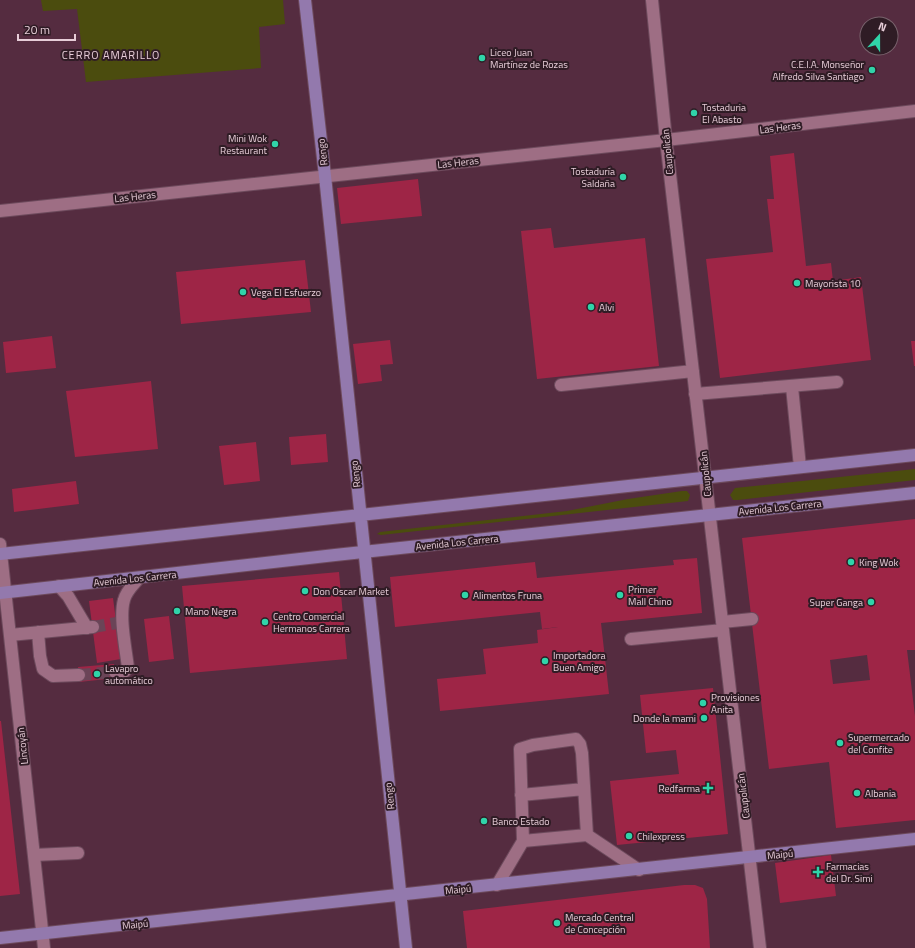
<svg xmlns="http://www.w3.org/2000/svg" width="915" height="948" font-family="'Titillium Web',sans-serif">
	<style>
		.green { fill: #4b4c0e }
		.building { fill: #9e2546; fill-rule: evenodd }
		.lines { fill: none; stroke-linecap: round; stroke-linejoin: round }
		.minor-tunnel { stroke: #6b4457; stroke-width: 12; stroke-dasharray: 12 6; stroke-linecap: butt }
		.minor-casing { stroke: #6d4a5c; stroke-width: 14 }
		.major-casing { stroke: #6d4a5c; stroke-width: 14 }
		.minor { stroke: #9e6e84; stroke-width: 12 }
		.major { stroke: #9379ad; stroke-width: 12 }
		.poi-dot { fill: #30d4a9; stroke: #2f1c25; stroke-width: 1.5 }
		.labels { text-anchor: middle; stroke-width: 4; stroke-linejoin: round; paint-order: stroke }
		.poi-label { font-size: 10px; fill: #e7cdd8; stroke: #2f1c25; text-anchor: start }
		.street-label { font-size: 10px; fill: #e7cdd8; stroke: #2f1c25 }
		.neighbourhood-label { font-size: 11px; letter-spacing: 1px; fill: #e7cdd8; stroke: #2f1c25 }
	</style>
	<rect width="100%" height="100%" fill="#552c40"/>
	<path class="green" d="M41 0H283L285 24 259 27 261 68 86 82 77 9 43 11Z
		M915 469V480L738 500H733L730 495 735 488Z
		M682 491H687L690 495 688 501 381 535 377 534 380 532 567 511 628 499Z"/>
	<path class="building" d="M794 153 806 266 831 263 833 281 861 277 871 360 720 378 706 259 773 252 767 199H774L770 156Z
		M418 179 422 216 341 224 337 188Z
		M551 228 554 248 645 238 659 366 537 379 521 231Z
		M305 260 311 312 181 324 176 272Z
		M52 336 56 368 6 373 3 342Z
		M390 340 393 364 380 365 382 381 358 384 353 344Z
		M911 341H915V366H914Z
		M151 381 158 449 75 457 66 391Z
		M326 434 328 462 291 465 289 437Z
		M256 442 260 481 224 485 219 446Z
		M76 481 79 504 14 512 12 489Z
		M915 519V650H907L915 716V820L836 828 829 762 769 769 742 538ZM867 655 870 680 833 684 830 660Z
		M697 558 702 613 601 623 609 694 440 711 437 679 486 674 483 649 538 643 537 630 558 627 542 629 540 612 395 627 390 577 535 562 537 578 674 565 673 560Z
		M339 572 347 659 190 673 182 586Z
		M113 598 121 659 97 663 89 601Z
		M169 616 174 659 149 662 144 619Z
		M114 664 116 678 79 682 78 667Z
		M713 688 728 834 617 845 610 781 679 774 676 750 646 753 640 695Z
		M0 721H1L20 894 0 896Z
		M831 855 836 896 780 903 775 863Z
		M684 885H695L703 888 707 899 710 948H467L463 911Z"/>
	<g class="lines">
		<path class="minor-tunnel" d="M93 627 117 623
			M79 675 115 672"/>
		<defs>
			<path id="minor" d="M652 0 666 140 760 948
				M0 211 666 140 915 111
				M561 385 693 371
				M792 387 800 467
				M695 394 837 382
				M0 544 44 948
				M59 586 68 596 87 628
				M722 622 752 619
				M38 632 40 656 43 669 53 676 79 675
				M10 635 93 627
				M631 639 723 630
				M115 672H124L128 668C126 650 119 617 124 600 126 591 134 584 139 578
				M521 795 584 789
				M523 841 520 749 533 745 576 739 580 744 582 753 587 835
				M34 855 78 853
				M497 885 523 841 587 835 639 870"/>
			<path id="major" d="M305 0 325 176 406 948
				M0 554 915 455
				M0 593 335 555 915 493
				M0 938 915 839"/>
		</defs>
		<use href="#minor" class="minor-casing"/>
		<use href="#major" class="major-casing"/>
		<use href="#minor" class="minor"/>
		<use href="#major" class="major"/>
	</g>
	<g class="poi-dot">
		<circle cx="482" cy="58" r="4"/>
		<circle cx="872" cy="70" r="4"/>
		<circle cx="694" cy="113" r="4"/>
		<circle cx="275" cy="144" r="4"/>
		<circle cx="623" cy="177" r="4"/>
		<circle cx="797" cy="283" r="4"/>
		<circle cx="243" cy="292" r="4"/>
		<circle cx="591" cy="307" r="4"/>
		<circle cx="851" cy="562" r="4"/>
		<circle cx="305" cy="591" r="4"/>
		<circle cx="465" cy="595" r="4"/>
		<circle cx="620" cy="595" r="4"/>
		<circle cx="871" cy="602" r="4"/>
		<circle cx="177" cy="611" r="4"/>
		<circle cx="265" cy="622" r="4"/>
		<circle cx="545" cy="661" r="4"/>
		<circle cx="97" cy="674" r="4"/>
		<circle cx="703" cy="703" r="4"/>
		<circle cx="704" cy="718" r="4"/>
		<circle cx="840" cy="743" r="4"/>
		<path d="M706 782h4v4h4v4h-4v4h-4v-4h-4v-4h4z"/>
		<circle cx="857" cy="793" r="4"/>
		<circle cx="484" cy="821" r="4"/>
		<circle cx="629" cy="836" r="4"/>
		<path d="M816 866h4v4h4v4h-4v4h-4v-4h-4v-4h4z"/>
		<circle cx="557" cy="923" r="4"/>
	</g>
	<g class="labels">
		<g class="poi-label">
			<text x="490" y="56">Liceo Juan<tspan x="490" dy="12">Martínez de Rozas</tspan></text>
			<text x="864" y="68" text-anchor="end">C.E.I.A. Monseñor<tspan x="864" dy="12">Alfredo Silva Santiago</tspan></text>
			<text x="702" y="111">Tostaduria<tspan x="702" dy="12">El Abasto</tspan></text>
			<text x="267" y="142" text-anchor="end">Mini Wok<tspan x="267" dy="12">Restaurant</tspan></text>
			<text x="615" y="175" text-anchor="end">Tostaduría<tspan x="615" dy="12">Saldaña</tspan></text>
			<text x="805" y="287">Mayorista 10</text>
			<text x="251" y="296">Vega El Esfuerzo</text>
			<text x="599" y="311">Alvi</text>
			<text x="859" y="566">King Wok</text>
			<text x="628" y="593">Primer<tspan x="628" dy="12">Mall Chino</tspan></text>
			<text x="313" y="595">Don Oscar Market</text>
			<text x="473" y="599">Alimentos Fruna</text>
			<text x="863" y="606" text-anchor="end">Super Ganga</text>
			<text x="185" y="615">Mano Negra</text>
			<text x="273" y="620">Centro Comercial<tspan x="273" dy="12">Hermanos Carrera</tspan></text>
			<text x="553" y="659">Importadora<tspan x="553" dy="12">Buen Amigo</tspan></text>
			<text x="105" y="672">Lavapro<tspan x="105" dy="12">automático</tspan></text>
			<text x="711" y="701">Provisiones<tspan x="711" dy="12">Anita</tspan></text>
			<text x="696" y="722" text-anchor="end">Donde la mami</text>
			<text x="848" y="741">Supermercado<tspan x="848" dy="12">del Confite</tspan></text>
			<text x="700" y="792" text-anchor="end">Redfarma</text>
			<text x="865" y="797">Albania</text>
			<text x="492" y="825">Banco Estado</text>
			<text x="637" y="840">Chilexpress</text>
			<text x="826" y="870">Farmacias<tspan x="826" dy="12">del Dr. Simi</tspan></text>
			<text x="565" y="921">Mercado Central<tspan x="565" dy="12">de Concepción</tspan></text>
		</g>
		<g class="street-label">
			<text transform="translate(780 127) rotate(-7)" y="4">Las Heras</text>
			<text transform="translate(322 152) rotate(-96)" y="4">Rengo</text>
			<text transform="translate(667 152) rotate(-96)" y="4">Caupolicán</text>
			<text transform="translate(458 162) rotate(-6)" y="4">Las Heras</text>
			<text transform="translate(135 196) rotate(-6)" y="4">Las Heras</text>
			<text transform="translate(355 474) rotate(-96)" y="4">Rengo</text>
			<text transform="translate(705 474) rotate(-96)" y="4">Caupolicán</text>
			<text transform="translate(780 507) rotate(-6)" y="4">Avenida Los Carrera</text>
			<text transform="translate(457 542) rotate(-6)" y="4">Avenida Los Carrera</text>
			<text transform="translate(135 578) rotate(-6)" y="4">Avenida Los Carrera</text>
			<text transform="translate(22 746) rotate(-96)" y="4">Lincoyán</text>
			<text transform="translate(389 796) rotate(-96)" y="4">Rengo</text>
			<text transform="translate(743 796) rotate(-97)" y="4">Caupolicán</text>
			<text transform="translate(780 854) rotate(-6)" y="4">Maipú</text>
			<text transform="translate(458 889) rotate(-6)" y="4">Maipú</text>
			<text transform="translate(135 924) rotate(-6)" y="4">Maipú</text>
		</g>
		<g class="neighbourhood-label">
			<text x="111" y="59">CERRO AMARILLO</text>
		</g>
	</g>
	<g transform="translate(879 36) rotate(21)"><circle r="19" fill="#2f1c25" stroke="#79636d"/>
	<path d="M0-3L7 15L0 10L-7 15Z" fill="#30d4a9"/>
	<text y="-6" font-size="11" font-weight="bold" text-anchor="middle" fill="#e7cdd8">N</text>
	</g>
	<path d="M18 34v6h57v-6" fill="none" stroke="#e7cdd8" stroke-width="2"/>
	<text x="24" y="34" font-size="12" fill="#e7cdd8" stroke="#2f1c25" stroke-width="3" paint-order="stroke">20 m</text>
</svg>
